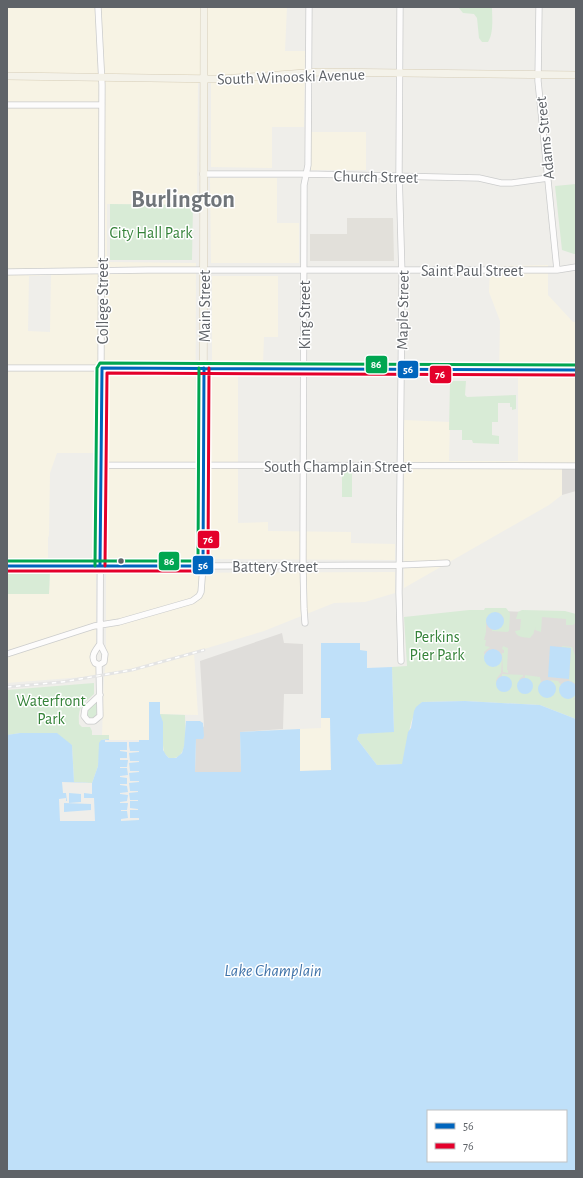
<svg xmlns="http://www.w3.org/2000/svg" width="583" height="1178" font-family="'Alegreya Sans',sans-serif">
	<style>
		.commercial { fill: #f7f3e4; fill-rule: evenodd }
		.industrial { fill: #dfddda }
		.education { fill: #e2e0da }
		.green { fill: #d8ebd6 }
		.water { fill: #bfe0f9; fill-rule: evenodd }
		.pier { fill: #efeeea; fill-rule: evenodd }
		.lines { fill: none; stroke-linecap: round; stroke-linejoin: round }
		.minor-casing { stroke: #cbcccc; stroke-width: 7 }
		.major-casing { stroke: #d7ceb8; stroke-width: 8 }
		.minor { stroke: #fdfcfc; stroke-width: 5.5 }
		.major { stroke: #f4f2e9; stroke-width: 7 }
		.rail-casing { stroke: #e4e4e4; stroke-width: 3 }
		.rail { stroke: #fff; stroke-width: 1.5; stroke-dasharray: 4.5; stroke-linecap: butt }
		.bus-1-casing { stroke: #fff; stroke-width: 6 }
		.bus-2-casing { stroke: #fff; stroke-width: 6 }
		.bus-3-casing { stroke: #fff; stroke-width: 6 }
		.bus-1 { stroke: #0065bd; stroke-width: 3 }
		.bus-2 { stroke: #e4002b; stroke-width: 3 }
		.bus-3 { stroke: #00a651; stroke-width: 3 }
		.bus-dot { fill: #5f6368; stroke: #fff; stroke-width: 1.5 }
		.labels { text-anchor: middle; stroke-width: 3; stroke-linejoin: round; paint-order: stroke }
		.street-label { font-size: 16px; fill: #5f6368; stroke: #fff }
		.park-label { font-size: 16px; fill: #348238; stroke: #fff }
		.water-label { font-size: 17px; font-style: italic; fill: #4174aa; stroke: #fff }
		.town-label { font-size: 24px; font-weight: bold; fill: #70757a; stroke: #fff }
		.line-badge { stroke: #fff; stroke-width: 1.5 }
		.badge-label { font-size: 11px; text-anchor: middle; font-weight: bold; fill: #fff }
	</style>
	<rect width="100%" height="100%" fill="#efeeea"/>
	<path class="commercial" d="M7 7H287L285 51H305L304 127H272V168L211 167V83H198L197 205 107 204V262L196 263 195 559 96 558 95 453H57L50 473 49 535 48 538V558L7 559ZM51 275 50 332 28 331 29 276Z
		M311 132H366V170H311Z
		M210 178H277V223H299V263H211Z
		M548 265V295L573 322H576V468L562 469V495L549 505 404 588V420L450 422 449 461H518V375L499 374 500 321 489 292 490 266Z
		M212 276H278V337H264L263 364 212 363Z
		M210 373H238V523L268 522V531L351 532V543L395 544V560L210 559 209 524Z
		M50 572 96 573V676L7 683V594H49Z
		M395 572V593L365 602 334 603 264 631 194 652 198 715 159 714 149 703V740H109L102 735 104 677 106 662V573Z
		M330 717 331 770 300 771V729L321 728V718Z"/>
	<path class="industrial" d="M576 468V491L562 495V469Z
		M484 610 525 612 576 616V706L499 693 482 664Z
		M282 633 284 643 303 644V694H284L283 729 240 732 241 772H195L196 739 204 726 200 661Z"/>
	<path class="education" d="M347 218H393L394 261H310V234H347Z"/>
	<path class="green" d="M459 7H492C492 17 494 33 488 42H482L479 38 477 18 474 14 463 13 459 8Z
		M576 184V254H574L562 250 555 186Z
		M110 204 193 205 192 260H110Z
		M450 381H466L465 395 467 397 516 395V409L512 410V407H510V403H498V422H492V435L499 436V444L473 443 472 440H462V430H449Z
		M342 471H352V497H342Z
		M7 572H50L49 594H7Z
		M485 608H506L510 613 509 631 507 632 492 631V630H496L504 622C504 616 501 613 496 612L486 620V632L484 640H486L485 646 490 647 484 652V654L501 661 502 658 501 673 497 678 496 681 500 691H508L511 687 504 676H502V674L523 675V676L519 679 520 680 518 683 526 678H525V675L540 677 541 682 539 688 556 689 554 684 550 680 558 681 561 685 560 693 569 699 574 696 576 693V697L573 699 576 700V719L540 705 465 701 422 702C418 708 413 716 411 723 408 736 405 750 403 764L377 765 357 739 359 734 394 731 392 667 407 666 404 617 469 610H484Z
		M522 610 565 611 576 614V622L573 625H566V619L542 617 541 632 535 630 536 627 533 633 534 632V633L530 638C524 637 517 638 515 631L520 630 521 619H516L518 612Z
		M503 646 508 648 507 670H508V673L503 672 502 653H504V650L502 649Z
		M562 646 572 647 576 658V684L569 680 571 648 562 647Z
		M94 683V694C82 705 78 706 79 724L82 727H90L92 731V735H109V739L101 740 98 766 92 783 74 782 72 745 20 733 8 735 7 740V690Z
		M95 702 97 703C97 709 99 717 91 719L86 716 87 710Z
		M159 714 185 715C185 728 190 761 169 758L164 753Z"/>
	<path class="water" d="M486 621a9 9 0 1 1 18 0a9 9 0 1 1-18 0Z
		M321 643H360V650L367 651V668L392 667 394 732 359 734 357 739 377 765 402 764 408 732 411 728 414 711 416 707 422 702 465 701 540 705 576 719V1171H7V735L20 733H57L72 745 74 782 92 783 98 766 99 743 101 740 109 739V740H149V702H160V714L163 722V750L166 755 169 758H176L182 753 184 746 186 721H200L203 723 204 736 203 739H196L195 772H241L240 732 300 729V771L331 770 330 718H321ZM428 1111H566V1161H428Z
		M550 646 571 648 569 679 548 677Z
		M484 658a9 9 0 1 1 18 0a9 9 0 1 1-18 0Z
		M496 684a8 8 0 1 1 16 0a8 8 0 1 1-16 0Z
		M517 686a8 8 0 1 1 16 0a8 8 0 1 1-16 0Z
		M538 689a9 9 0 1 1 18 0a9 9 0 1 1-18 0Z
		M559 690a9 9 0 1 1 18 0a9 9 0 1 1-18 0Z"/>
	<path class="pier" d="M105 740H139V742H129V746L130 751H139V752L129 753 130 761H139V762L129 763 130 771H139V772L129 773 130 781H139V782L129 783 130 791H138V792L129 793 130 800H138V801H130V808L138 809V810H130V818H139V820L121 821V819L128 818 127 811H121V810H127L128 803H120V802L127 801 128 795 120 794V793L128 792 127 786 120 785V784H127V778L120 777V776L128 775 127 768H120V767H127L128 760H120V758H127V752L120 751V750H127V742H105Z
		M62 782 92 783V794L84 793V798H94L95 821H60L59 799 66 798V801H67L66 793H63ZM69 793 81 794V802L69 803ZM64 803 91 804V810L64 812Z"/>
	<g class="lines">
		<defs>
			<path id="minor" d="M98 7 102 85 100 644 105 654 104 662 99 665
				M400 7 399 171 402 277 399 593 401 661
				M539 7 538 81 557 270
				M7 105H102
				M203 174H306L479 178 501 183H512L548 178
				M7 272 148 270H557L576 267
				M7 368H204
				M101 465 576 466
				M305 623 304 609 303 566 304 185 308 165 309 7
				M7 654 94 626 119 622 192 601 199 596 201 592 203 566 400 565 447 563
				M99 665 100 716 94 721H88L84 716 85 709 100 695
				M99 665 95 663C90 656 96 650 100 644"/>
			<path id="major" d="M7 76 221 79 319 72 576 75
				M204 368 576 370
				M7 566H203L204 7"/>
		</defs>
		<use href="#minor" class="minor-casing"/>
		<use href="#major" class="major-casing"/>
		<use href="#minor" class="minor"/>
		<use href="#major" class="major"/>
		<defs>
			<path id="rail" d="M7 687 62 682 132 670 204 650"/>
		</defs>
		<use href="#rail" class="rail-casing"/>
		<use href="#rail" class="rail"/>
		<defs>
			<path id="bus-1" d="M7 566H203L204 368
				M100 566 102 368 576 370"/>
			<path id="bus-2" d="M105 566 107 373 576 375
				M7 571H203L207 570 208 566 209 368"/>
			<path id="bus-3" d="M7 561H198L199 368
				M95 566 97 368 100 363 576 365"/>
		</defs>
		<use href="#bus-1" class="bus-1-casing"/>
		<use href="#bus-2" class="bus-2-casing"/>
		<use href="#bus-3" class="bus-3-casing"/>
		<use href="#bus-1" class="bus-1"/>
		<use href="#bus-2" class="bus-2"/>
		<use href="#bus-3" class="bus-3"/>
	</g>
	<circle class="bus-dot" cx="121" cy="561" r="3.5"/>
	<g class="labels">
		<g class="street-label">
			<text transform="translate(291 76) rotate(-2)" y="6">South Winooski Avenue</text>
			<text transform="translate(544 138) rotate(-96)" y="6">Adams Street</text>
			<text transform="translate(376 176) rotate(1)" y="6">Church Street</text>
			<text x="472" y="276">Saint Paul Street</text>
			<text transform="translate(102 301) rotate(-90)" y="6">College Street</text>
			<text transform="translate(204 306) rotate(-90)" y="6">Main Street</text>
			<text transform="translate(402 310) rotate(-89)" y="6">Maple Street</text>
			<text transform="translate(304 315) rotate(-90)" y="6">King Street</text>
			<text x="338" y="472">South Champlain Street</text>
			<text x="275" y="572">Battery Street</text>
		</g>
		<g class="park-label">
			<text x="151" y="238">City Hall Park</text>
			<text x="437" y="642">Perkins<tspan x="437" dy="18">Pier Park</tspan></text>
			<text x="51" y="706">Waterfront<tspan x="51" dy="18">Park</tspan></text>
		</g>
		<g class="water-label">
			<text x="273" y="976">Lake Champlain</text>
		</g>
		<g class="town-label">
			<text x="183" y="207">Burlington</text>
		</g>
	</g>
	<g class="line-badge">
		<rect x="365" y="355" width="23" height="19" rx="4" fill="#00a651"/>
		<rect x="397" y="360" width="22" height="19" rx="4" fill="#0065bd"/>
		<rect x="429" y="365" width="23" height="19" rx="4" fill="#e4002b"/>
		<rect x="197" y="530" width="23" height="19" rx="4" fill="#e4002b"/>
		<rect x="158" y="551" width="22" height="20" rx="4" fill="#00a651"/>
		<rect x="192" y="555" width="22" height="20" rx="4" fill="#0065bd"/>
	</g>
	<g class="badge-label">
		<text x="376" y="368">86</text>
		<text x="408" y="373">56</text>
		<text x="440" y="378">76</text>
		<text x="208" y="543">76</text>
		<text x="169" y="565">86</text>
		<text x="203" y="569">56</text>
	</g>
	<rect width="583" height="1178" fill="none" stroke="#5f6368" stroke-width="16"/>
	<rect x="427" y="1110" width="140" height="52" fill="#ffffff" stroke="#bfc1c3"/>
	<rect x="435" y="1123" width="20" height="6" fill="#0065bd" stroke="#bfc1c3"/>
	<text x="463" y="1130" font-size="12" fill="#5f6368">56</text>
	<rect x="435" y="1143" width="20" height="6" fill="#e4002b" stroke="#bfc1c3"/>
	<text x="463" y="1150" font-size="12" fill="#5f6368">76</text>
</svg>
